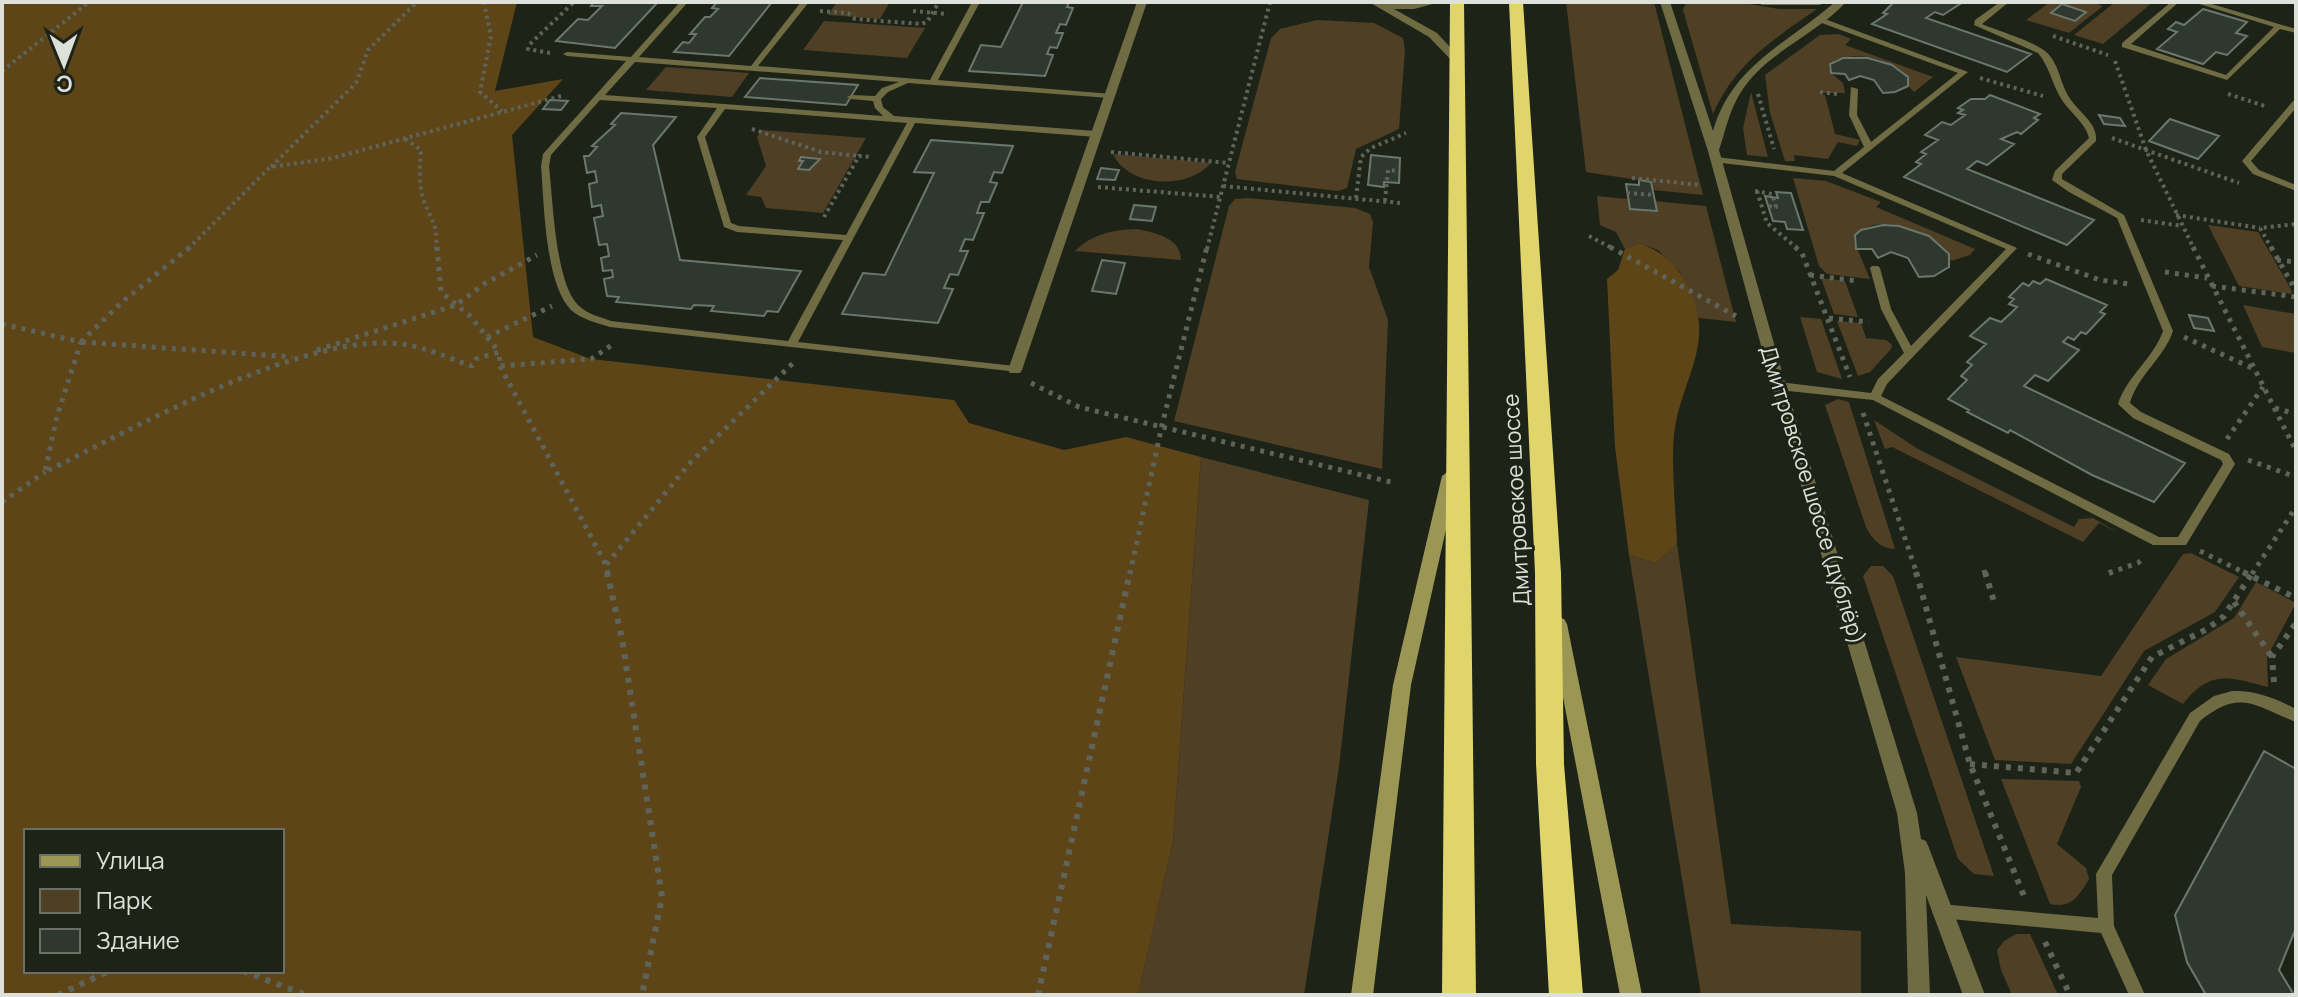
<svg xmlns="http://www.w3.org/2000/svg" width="2298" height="997" font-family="Manrope,sans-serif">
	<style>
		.green { fill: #4e3f25 }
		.forest { fill: #5d4518; fill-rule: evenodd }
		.building { fill: #2e382f; stroke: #6b766d; stroke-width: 2 }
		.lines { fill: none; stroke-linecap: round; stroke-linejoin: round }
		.path-far2 { stroke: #5f645a; stroke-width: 4; stroke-dasharray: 3 4; stroke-linecap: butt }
		.path-far1 { stroke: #5f645a; stroke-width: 5; stroke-dasharray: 4 6; stroke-linecap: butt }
		.path { stroke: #5f645a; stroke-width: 6; stroke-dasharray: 5 7; stroke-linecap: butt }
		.lane { fill: #6f6b43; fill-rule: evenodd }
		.street { fill: #6f6b43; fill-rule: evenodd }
		.secondary { fill: #9c9654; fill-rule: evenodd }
		.highway { fill: #dfd56a; fill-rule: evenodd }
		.labels { text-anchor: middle; stroke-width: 6; stroke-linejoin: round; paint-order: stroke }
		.street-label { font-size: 22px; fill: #dee1da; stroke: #1e2318 }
	</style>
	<rect width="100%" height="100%" fill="#1e2318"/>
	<path class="green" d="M837 2H890L880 19 828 15Z
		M1566 2H1654L1703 195 1653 190 1651 182 1586 172Z
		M1686 2H1738L1779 9H1817C1773 40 1736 62 1713 114L1683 10Z
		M2050 2H2091L2103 6 2069 33 2026 20Z
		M2115 2H2153L2103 44 2074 35Z
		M1317 20 1374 23 1403 38 1405 50 1399 129 1356 149 1347 188 1338 191 1237 179 1235 172 1271 38 1280 29Z
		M824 21 925 28 907 58 803 50Z
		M1839 34 1851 39 1845 45 1933 77 1914 92 1908 86V77C1891 58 1859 52 1835 60L1829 68 1831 73 1843 83 1845 93H1820L1825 95 1835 134 1860 140 1857 146 1838 142 1828 159 1794 155 1795 161H1785L1770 113 1765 75 1820 35Z
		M666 67 749 73 732 97 646 90Z
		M1751 92 1768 157 1747 155 1743 128Z
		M762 130 866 138 823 213 766 208 761 197 746 195 766 166 757 137Z
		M1113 154 1211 163C1188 190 1129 188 1113 154Z
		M1793 178 1826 181 1881 202 1876 207 1975 249 1970 255 1951 261C1942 232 1865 206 1854 241L1870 279 1827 274 1819 266Z
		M1597 196 1628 199 1630 209 1656 211 1654 201 1706 206 1736 322 1699 318 1680 272 1658 250 1639 243 1625 249 1616 232 1600 225Z
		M1248 198 1355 208 1370 214 1373 222 1369 267 1388 320 1382 469 1174 421 1229 206 1235 199Z
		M2208 225 2258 232 2292 291 2291 294 2239 286Z
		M1137 229C1156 233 1181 238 1181 260L1075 251C1094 233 1113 230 1137 229Z
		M1821 278 1845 281 1858 317 1834 314Z
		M2243 305 2296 314V353L2262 347Z
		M1800 317 1821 319 1842 379 1817 372Z
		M1837 321 1861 323 1866 338 1886 340 1892 345 1891 349 1870 372 1858 376Z
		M1838 399 1849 402 1895 549C1881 549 1872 539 1866 527L1825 405Z
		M1874 420 1918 449 2074 527 2079 519 2093 518 2119 533 2099 523 2083 542 1892 447 1885 449Z
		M1201 457 1369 500 1339 767 1304 995H1138L1173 841Z
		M1677 544 1731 924 1861 931V995H1701L1629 555 1656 563Z
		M2191 553 2239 577 2215 612 2144 651 2071 764 1995 760 1956 657 2101 676 2183 554Z
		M1871 566H1883L1893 576 1994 876 1974 874 1958 859 1863 576Z
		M2256 582 2296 603 2267 657 2268 687C2230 677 2210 669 2183 704L2148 685 2166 659 2234 618Z
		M2001 779 2079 781 2081 787 2057 844 2086 868 2089 879C2079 896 2071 909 2050 904Z
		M2016 934H2030L2058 995H2012L2001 970 1997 950 2004 941Z"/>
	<path class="forest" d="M2 2H517L495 91 563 79 512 135 533 337 591 359 954 400 969 423 1064 450 1126 437 1201 457 1173 841 1138 995H2ZM26 831H282V971H26Z
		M1639 243C1662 251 1676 264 1688 286 1716 340 1684 375 1675 427 1670 457 1676 512 1677 544L1656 563 1629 555 1615 447 1607 279 1618 270 1625 249Z"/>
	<path class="building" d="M594 2H658L615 48 556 41 578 19 588 20 602 6H591Z
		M717 2H772L729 56 674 52 683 42 689 43 696 34H690L705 17H710L718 9 712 8Z
		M1023 2H1069L1067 7 1073 8 1066 25 1060 24 1056 33H1063L1057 48 1050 47 1047 54 1053 55 1045 76 969 71 981 45 1001 47Z
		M1894 2H1963L1943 15 1935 12 1926 18 2031 54 2007 72 1872 24 1887 14 1883 13Z
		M2062 4 2086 12 2075 21 2051 13Z
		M2203 9 2247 22 2236 33 2247 36 2227 55 2216 52 2203 64 2157 49 2177 32 2168 29 2176 22 2184 25Z
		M1843 58H1868L1892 65 1908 77V86L1895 92 1883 93 1874 80 1860 76 1849 80 1845 74 1831 73 1830 64Z
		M760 78 858 85 846 105 745 97Z
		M1990 95 2040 114 2034 118 2038 120 2021 134 2017 132 2001 139 2014 144 1987 165 1977 161 1967 169 2094 220 2067 245 1904 177 1921 164 1916 162 1926 154 1921 152 1938 140 1925 135 1942 122 1951 125 1965 115 1958 113 1963 110 1958 108 1971 99H1985Z
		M550 100 568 101 561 110 543 109Z
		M621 113 676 117 653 145 680 260 801 271 778 312 767 311 764 316 711 311 714 306 694 305 691 309 616 302 619 297 607 296 604 279 613 277 612 270 603 271 601 258 609 256 607 244 599 245 594 218 603 216 601 205 592 207 589 184 597 182 595 171 587 173 584 156H589L597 147 592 146 615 125 611 124Z
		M2099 115 2120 118 2125 126 2104 124Z
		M2170 119 2219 136 2198 159 2149 141Z
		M931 140 1013 146 1002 173 994 172 990 182 997 183 989 202H981L977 213H984L973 240 965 239 960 251H968L958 275 950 274 944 288 953 289 938 323 842 314 863 273 885 275 934 173 914 172Z
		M1371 155 1400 158 1399 183 1384 182V187L1368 185Z
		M801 157 820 159 809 170 798 169 803 161H799Z
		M1101 168 1119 170 1115 180 1097 179Z
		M1639 180 1651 182 1657 211 1630 209 1626 184 1639 185Z
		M1776 192 1791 193 1803 230 1787 229 1785 222 1773 221 1765 196 1778 198Z
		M1134 205 1156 207 1152 221 1130 219Z
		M1883 225 1899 226 1929 236 1949 254V267L1934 276 1919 277 1908 258 1891 252 1878 258 1872 249H1856L1855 235 1861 230Z
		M1102 260 1125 263 1116 294 1092 291Z
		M2046 279 2107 305 2100 312 2105 314 2086 334 2081 332 2074 340 2068 337 2063 342 2079 350 2048 381 2035 375 2024 386 2185 463 2154 502 2092 475 2010 430 2008 433 1967 412 1969 410 1948 399 1967 380 1961 376 1972 365 1967 362 1986 344 1970 336 1990 318 2001 322 2012 312 2017 307 2009 304 2014 299 2009 297 2023 283 2029 286 2033 281 2040 284Z
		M2189 315 2208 318 2214 331 2194 328Z
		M2264 751 2296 769V928L2279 970 2294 995H2206L2187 962 2175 915Z"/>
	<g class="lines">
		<path class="path-far2" d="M484 2 491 36 480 92 502 111
			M820 11 848 13 855 19 921 24 927 22 939 2
			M913 11 948 14
			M2053 36 2108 55
			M550 53 528 49 529 45 574 2
			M2115 61 2146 150 2194 249
			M2 71 89 2
			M1980 78 2043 96
			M1820 92 1837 94
			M1758 94 1774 149
			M2228 94 2268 107
			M752 129 821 152 859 156
			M2112 138 2239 183
			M405 139 421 150C420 167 418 185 424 201 432 223 438 224 436 249
			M1111 152 1229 163
			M271 167 356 83 368 50 417 2
			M1632 178 1701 185
			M1223 186 1400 203
			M1098 187 1221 197
			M1755 191 1772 194 1776 207 1768 206
			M1757 191 1767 223 1798 249
			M1627 193 1654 195
			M1356 198 1361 157 1371 148 1406 133
			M1385 201 1388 170 1399 171
			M2176 215 2260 228
			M824 217 859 156 871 157
			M2141 220 2182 226
			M1589 236 1614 249
			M188 249 270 167 333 158 561 96
			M1207 249 1270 2
			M2272 249 2260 228 2296 224"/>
		<path class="path-far1" d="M437 247 441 292 470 316 499 352
			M1610 247 1736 316
			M1795 247 1802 253 1850 377
			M2193 247 2296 451
			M2271 247 2296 291
			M2028 254 2100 280 2129 284
			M2277 260 2296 262
			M2165 272 2207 278
			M1810 275 1858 281
			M2212 286 2296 297
			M1829 318 1869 322
			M2 324 81 342 57 416 45 472C133 429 312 327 408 345 430 349 451 359 472 366L476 359 499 352 500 366 591 359 615 343
			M487 337 552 306
			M2184 337 2252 368
			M81 342 121 303 190 247
			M82 342 292 357
			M317 350 456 305 484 284 537 255
			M500 366 606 565
			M1031 383 1079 407 1395 483
			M2275 408 2296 414
			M1863 413 1917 574
			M2227 439 2263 387
			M2248 460 2296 477
			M2 502 45 472
			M2200 551 2247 574
			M1984 570 1985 574
			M2109 573 2138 563 2143 558
			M608 574 606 565 690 463 793 363
			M1130 574 1162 425 1207 247
			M2252 574 2296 507"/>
		<path class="path" d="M607 572 622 639 662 897 642 995
			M1916 572 1970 764 2024 896
			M1985 572 1995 605
			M2243 572 2296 598
			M2109 573 2112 572
			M2234 602 2272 657
			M2274 682 2272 657 2296 623
			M1970 764 2076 773 2152 657 2207 629 2224 616 2253 572
			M2045 942 2070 995
			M243 971 306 995
			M58 995 109 971
			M1038 995 1130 572"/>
		<path class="lane" d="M680 2H688L639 57 751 66 801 2H809L758 66 930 80 972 2H980L938 80 1112 94V98H1109L908 83 888 92 881 99 883 107 894 116 1096 131 1100 134 1096 137 915 123 798 342 1015 366 1020 370 1019 372 610 327C597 323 581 319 571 310 545 284 544 202 541 166L543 154 626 61 567 56 563 54 567 52 631 57ZM635 62 899 82 882 88 875 96 851 95 847 97 851 99 873 101 875 108 883 116 605 95ZM600 100 717 108 697 137 724 227 737 232 843 240 788 341 611 321C600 317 587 314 578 305 555 282 553 199 549 166L551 155ZM725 109 907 123 846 235 739 226 731 223 705 137Z
			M2000 2H2009L1982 24C1996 30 2035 42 2045 51 2060 63 2060 86 2071 100 2080 113 2098 124 2096 141L2062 174V179L2124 215 2173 331C2164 358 2138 375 2130 403L2141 412 2229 454 2235 464 2186 545H2153L1873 400 1779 390 1774 386 1779 382 1871 393 1878 379 1904 353 1881 309 1870 268 1872 266H1878L1880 268 1891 309 1911 346 2006 249 1834 176 1713 162V158L1716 157 1834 171 1864 147 1849 115 1851 87 1858 89 1857 115 1871 142 1958 73 1819 22V18H1822L1968 72 1842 173 2017 248 1887 384 1881 396 2159 537H2178L2223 464 2221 460 2133 418 2118 404C2127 376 2153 359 2163 331L2117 218 2069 192 2052 180 2055 171 2089 138C2085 122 2071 114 2062 100 2052 85 2050 67 2038 53L1974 25 1975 20Z
			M2171 2H2179L2131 44 2226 75 2274 27 2193 2H2205L2296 29V33L2280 29 2227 80 2122 47V43Z
			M2296 100V108L2251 161 2259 170 2296 185V191L2253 174 2242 161 2293 101Z
			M2232 691C2255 690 2275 698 2296 709V722C2255 706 2240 688 2200 721L2112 875 2114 926 2145 995H2129L2101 933 1940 918 1934 916 1932 911 1934 906 1940 904 2098 918 2096 874 2099 869 2190 713 2214 696Z"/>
		<path class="street" d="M1137 2H1147L1022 370 1020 373H1010L1008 370Z
			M1369 2H1440L1414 9H1394L1437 33 1462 60 1453 62 1429 37Z
			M1660 2H1670L1713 131C1732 65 1787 44 1835 2H1846C1814 37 1761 54 1738 97 1729 113 1725 132 1719 150L1786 386 1917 813 1921 839 1926 841 1929 848 1985 995H1963L1926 895 1930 995H1908L1905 873 1897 813 1772 386 1708 151Z
			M1757 2H1825L1820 5H1762Z"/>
		<path class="secondary" d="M1450 470 1458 476 1411 685 1373 995H1351L1393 685 1442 476Z
			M1558 617 1564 619 1567 624 1642 995H1620L1549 624 1552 619Z"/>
		<path class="highway" d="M1450 2H1464L1476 995H1442Z
			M1509 2H1523L1561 573 1564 764 1583 995H1549L1536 764 1535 573Z"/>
	</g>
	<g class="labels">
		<g class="street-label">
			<text transform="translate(1813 495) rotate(73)" y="8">Дмитровское шоссе (дублёр)</text>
			<text transform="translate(1516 500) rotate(-93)" y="8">Дмитровское шоссе</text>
		</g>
	</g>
	<rect width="2298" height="997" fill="none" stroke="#dee1da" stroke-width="8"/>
	<rect x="24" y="829" width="260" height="144" fill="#1e2318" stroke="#6b6f66" stroke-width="2"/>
	<rect x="40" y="855" width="40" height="12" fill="#9c9654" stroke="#6b6f66" stroke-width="2"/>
	<text x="96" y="869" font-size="24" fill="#dee1da">Улица</text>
	<rect x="40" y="889" width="40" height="24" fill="#4e3f25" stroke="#6b6f66" stroke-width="2"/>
	<text x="96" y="909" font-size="24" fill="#dee1da">Парк</text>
	<rect x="40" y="929" width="40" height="24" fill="#2e382f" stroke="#6b6f66" stroke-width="2"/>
	<text x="96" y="949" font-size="24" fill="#dee1da">Здание</text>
	<g transform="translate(64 64) rotate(179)" stroke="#1e2318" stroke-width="6" paint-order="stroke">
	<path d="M0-6L14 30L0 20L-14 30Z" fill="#dee1da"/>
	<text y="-12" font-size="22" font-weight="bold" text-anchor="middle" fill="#dee1da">С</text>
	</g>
</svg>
